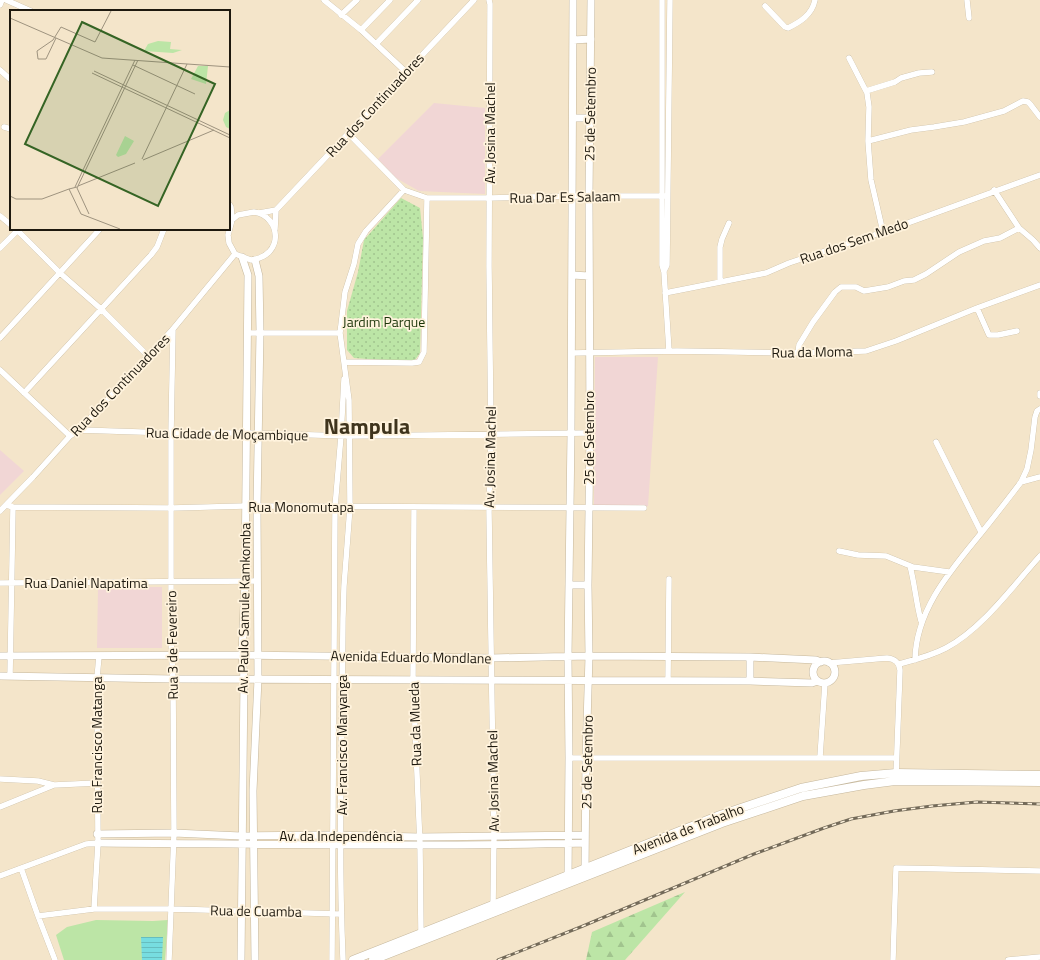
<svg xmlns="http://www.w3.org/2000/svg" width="1040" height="960" font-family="'Titillium Web',sans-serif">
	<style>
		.education { fill: #f1d6d5 }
		.grass { fill: #bce5a6 }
		.forest { fill: url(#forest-firs) }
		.park { fill: url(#park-dots) }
		.water { fill: url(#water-rules) }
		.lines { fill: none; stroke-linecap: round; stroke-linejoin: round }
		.minor-casing { stroke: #c5b79c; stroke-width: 6 }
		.major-casing { stroke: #c5b79c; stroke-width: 8 }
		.highway-casing { stroke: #c5b79c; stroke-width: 9 }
		.minor { stroke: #fff; stroke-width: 5.5 }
		.major { stroke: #fff; stroke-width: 7 }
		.highway { stroke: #fff; stroke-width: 8 }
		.rail-casing { stroke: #736a59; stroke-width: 3 }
		.rail { stroke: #fff3dd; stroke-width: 1.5; stroke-dasharray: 4.5; stroke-linecap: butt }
		.labels { text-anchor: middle; stroke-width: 3.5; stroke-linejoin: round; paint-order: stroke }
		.street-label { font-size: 14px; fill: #1d180e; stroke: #fff3dd }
		.park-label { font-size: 14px; fill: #1b3509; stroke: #fff3dd }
		.town-label { font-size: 22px; font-weight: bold; fill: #3f341d; stroke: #fff3dd }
		.inset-road { fill: none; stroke: #9e937f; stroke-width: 1 }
		.view { fill: #356424; fill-opacity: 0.15; stroke: #356424; stroke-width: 2 }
		.inset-edge { fill: none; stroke: #1d180e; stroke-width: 2 }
	</style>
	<defs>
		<pattern id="forest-firs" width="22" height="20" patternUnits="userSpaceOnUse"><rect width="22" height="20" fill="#bce5a6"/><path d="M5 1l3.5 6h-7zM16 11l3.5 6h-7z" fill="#a1c48e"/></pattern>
		<pattern id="park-dots" width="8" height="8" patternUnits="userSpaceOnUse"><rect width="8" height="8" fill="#bce5a6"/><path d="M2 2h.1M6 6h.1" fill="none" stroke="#a1c48e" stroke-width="1.8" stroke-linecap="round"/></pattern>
		<pattern id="water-rules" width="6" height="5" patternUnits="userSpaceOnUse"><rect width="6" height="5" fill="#77dde0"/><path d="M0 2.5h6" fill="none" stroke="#66bdbf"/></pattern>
	</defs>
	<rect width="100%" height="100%" fill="#f4e5ca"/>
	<path class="education" d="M434 103 485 108V194L419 191 396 178 378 159Z
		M595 357H658L648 506H594Z
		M0 450 24 471 0 495Z
		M98 587H162V648H97Z"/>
	<path class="grass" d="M96 920 153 921 168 920 165 960H64L56 935 67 927Z"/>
	<path class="forest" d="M685 892 625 960H586L592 932Z"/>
	<path class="park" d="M401 198 420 208 423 238 420 353 415 360 395 361 354 358 347 350V311L358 272 364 240Z"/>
	<path class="water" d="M141 937H163L162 960H142Z"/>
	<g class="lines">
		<defs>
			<path id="minor" d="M6 0 31 11
				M324 0 361 30 406 72
				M489 0 490 4 489 266 491 435 489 512 494 836 493 907
				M662 0V265L664 272 669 351
				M967 0 969 18
				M0 5 2 0
				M765 6 785 27 788 28C800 22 812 15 815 0
				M341 15 357 0
				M361 30 390 0
				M376 44 418 0
				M849 58 867 93 869 107 868 141 871 180 883 232
				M0 70 11 80
				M866 91 895 82 901 78 919 73 932 72
				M4 127 11 129
				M348 133 404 190 427 198H489L572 196H667
				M868 141 911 130 934 127 964 122 1004 111 1023 101 1028 102 1030 104 1040 117
				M994 190 1019 228 1033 240 1040 248
				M229 204 231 207 232 220
				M276 210 474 0
				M254 212C281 216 285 256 251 260L235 254 229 243 228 235 232 220 238 215Z
				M259 213 276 210
				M0 216 11 225
				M16 229 60 273 101 309 148 356
				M275 229 276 210
				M0 248 19 229
				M664 271 667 265 670 0
				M720 282V247L722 239 729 223
				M665 293 766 273 789 263 883 232 1040 175
				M977 308 989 335H998L1017 331
				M247 333H340
				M0 338 100 229
				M571 353 677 351 798 353 866 351 896 341 977 308 1040 285
				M798 353 799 345 813 322 835 292 841 287H856L864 291 888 287 904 281 914 280 926 274 959 252 984 241 1000 238 1019 228
				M345 362 412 363 419 362 424 352 427 198
				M0 370 70 436
				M24 393 151 255 157 247 164 229
				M1040 393V396
				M79 430 171 433H247L350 436 590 433
				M936 442 981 532
				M1021 482 1040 477
				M6 505 13 507 172 508 245 506 644 508
				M414 507 413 679 420 845 421 935
				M0 511 33 477 70 436 79 430 173 329 235 254
				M839 551 858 555 886 556 913 567 949 572
				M910 566C915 585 916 603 921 621
				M0 583 257 581
				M915 660C916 609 951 570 982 532 995 516 1008 499 1021 482L1027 469 1031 450 1035 417 1037 411 1040 409
				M829 663 887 658C895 659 899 662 900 670L896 776
				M899 664C914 660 931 656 946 648 982 629 1012 587 1040 556
				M10 676 13 507
				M668 680 669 579
				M820 757 825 683
				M569 758H896
				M0 779 38 781 54 785
				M0 807 54 785 97 783
				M21 868 38 916 55 960
				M0 876 86 844 98 843
				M94 909 98 843 97 678 99 656
				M38 916 94 909H171L341 914
				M169 960 174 833 173 679 171 640V433L173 329
				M332 960 335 507 341 436 344 379
				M343 960C338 846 342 732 343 618L344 586 350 507 349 400 340 333 345 292 354 264 358 244 366 231 404 190
				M893 960 896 868 1040 871
				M1008 960 1040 957"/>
			<path id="major" d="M573 40 591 39
				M573 118H589
				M572 275 589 276
				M569 585H588
				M0 656 242 655 491 658 589 656 750 657 816 660 821 662
				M813 672a11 11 0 1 1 22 0a11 11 0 1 1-22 0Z
				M0 676 173 679 750 681 812 683 818 681
				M750 681V657
				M97 834 174 833 241 836 333 835 419 837 585 835
				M98 843C260 844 423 847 585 843
				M585 874 586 758 589 656 588 585 590 433 589 196 591 0
				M568 880 569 758 568 657 571 433 573 0
				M241 960 244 678 242 655 245 581 248 275 242 257
				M255 960 253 791 258 679 257 507 260 332 259 276 255 260"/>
			<path id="highway" d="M353 960 720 815 801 788 861 776 896 773 1040 775
				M373 960 722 823 803 796 864 785 895 781 1040 782"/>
		</defs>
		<use href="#minor" class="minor-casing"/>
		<use href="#major" class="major-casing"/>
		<use href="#highway" class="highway-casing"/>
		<use href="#minor" class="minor"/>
		<use href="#major" class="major"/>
		<use href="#highway" class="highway"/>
		<defs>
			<path id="rail" d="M498 960 583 926 754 854 824 828 851 819 894 811 932 806 977 802 1040 804"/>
		</defs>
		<use href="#rail" class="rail-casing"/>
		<use href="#rail" class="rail"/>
	</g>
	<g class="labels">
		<g class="street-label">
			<text transform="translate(375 105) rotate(-47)" y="5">Rua dos Continuadores</text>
			<text transform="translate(590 114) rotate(-89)" y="5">25 de Setembro</text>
			<text transform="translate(490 133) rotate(-90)" y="5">Av. Josina Machel</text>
			<text transform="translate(565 197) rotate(-1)" y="5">Rua Dar Es Salaam</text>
			<text transform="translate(854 241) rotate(-19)" y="5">Rua dos Sem Medo</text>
			<text transform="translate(812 352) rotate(-1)" y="5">Rua da Moma</text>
			<text transform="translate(120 385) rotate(-46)" y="5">Rua dos Continuadores</text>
			<text transform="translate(227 434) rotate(1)" y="5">Rua Cidade de Moçambique</text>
			<text transform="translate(589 438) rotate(-90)" y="5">25 de Setembro</text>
			<text transform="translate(490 457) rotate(-89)" y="5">Av. Josina Machel</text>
			<text x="301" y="512">Rua Monomutapa</text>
			<text x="86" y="588">Rua Daniel Napatima</text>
			<text transform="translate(244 608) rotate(-89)" y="5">Av. Paulo Samule Kamkomba</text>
			<text transform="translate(172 645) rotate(-91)" y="5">Rua 3 de Fevereiro</text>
			<text transform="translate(411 657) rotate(1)" y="5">Avenida Eduardo Mondlane</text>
			<text transform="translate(415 724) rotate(-92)" y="5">Rua da Mueda</text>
			<text transform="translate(97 745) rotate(-90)" y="5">Rua Francisco Matanga</text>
			<text transform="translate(342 745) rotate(-90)" y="5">Av. Francisco Manyanga</text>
			<text transform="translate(587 762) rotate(-89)" y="5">25 de Setembro</text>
			<text transform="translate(493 781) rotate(-91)" y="5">Av. Josina Machel</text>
			<text transform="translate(688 829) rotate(-21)" y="5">Avenida de Trabalho</text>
			<text x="341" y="841">Av. da Independência</text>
			<text transform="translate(256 911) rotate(1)" y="5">Rua de Cuamba</text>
		</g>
		<g class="park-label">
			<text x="384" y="327">Jardim Parque</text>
		</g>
		<g class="town-label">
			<text x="367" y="434">Nampula</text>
		</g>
	</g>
	<g transform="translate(10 10)">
		<rect width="220" height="220" fill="#f4e5ca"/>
		<path d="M188 56H198L196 74 181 69ZM220 100V119L216 117 213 110 215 103Z" fill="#bce5a6"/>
		<path d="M148 31 161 32 160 39 172 40 163 43 134 41 138 34ZM115 126 124 131 116 144 108 147 106 145Z" fill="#bce5a6"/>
		<path class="inset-road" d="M0 8 92 48 220 57M46 28 36 49H28L27 41 43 30 51 17 85 32 101 1M123 55 185 84M84 61 220 125M82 63 220 128M132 149 177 54M133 150 204 120M68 176 125 153M65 177 125 50M67 177 59 179 71 204 110 219M67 178 128 50M67 178 79 204M0 186 6 189H32L59 179"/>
		<path class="view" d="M72 12 205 74 148 196 15 134Z"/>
		<rect width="220" height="220" class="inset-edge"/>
	</g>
</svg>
